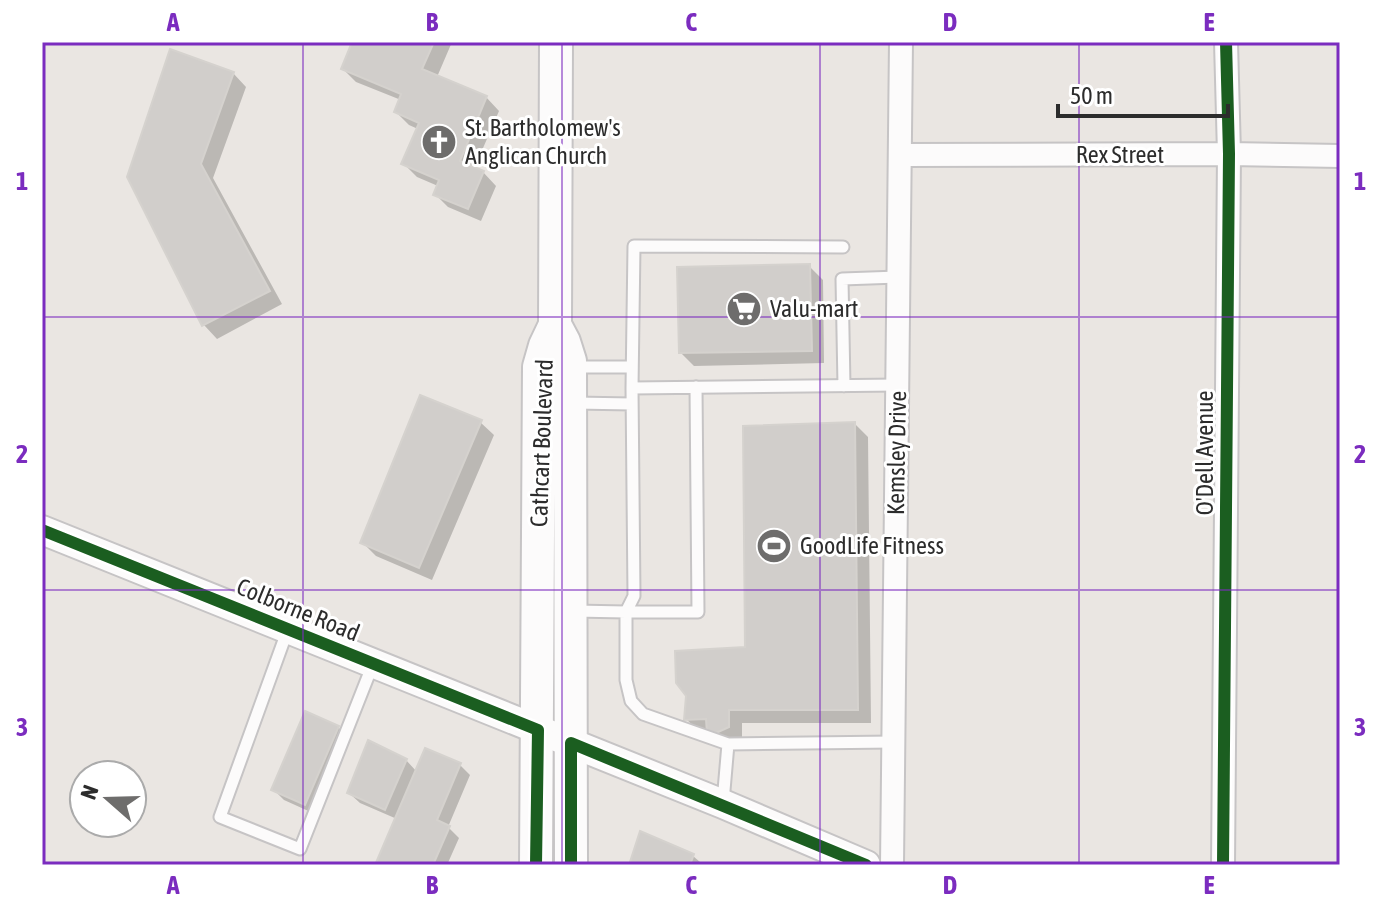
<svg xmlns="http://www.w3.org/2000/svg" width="1382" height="907" font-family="'Asap Condensed',sans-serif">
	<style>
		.shadow { fill: #0003 }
		.building { fill: #d1cecb; stroke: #d5d2ce; stroke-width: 2 }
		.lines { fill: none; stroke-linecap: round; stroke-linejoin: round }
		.service-casing { stroke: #c6c4c5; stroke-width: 15 }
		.minor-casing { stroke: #c6c4c5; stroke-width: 26 }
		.tertiary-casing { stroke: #c6c4c5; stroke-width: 32 }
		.secondary-casing { stroke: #c6c4c5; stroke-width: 36 }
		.service { stroke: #fcfbfb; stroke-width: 11 }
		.minor { stroke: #fcfbfb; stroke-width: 22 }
		.tertiary { stroke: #fcfbfb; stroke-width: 28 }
		.secondary { stroke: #fcfbfb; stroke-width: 32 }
		.cycleway-casing { stroke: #fff; stroke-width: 17 }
		.cycleway { stroke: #1b5e20; stroke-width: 12 }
		.grid { fill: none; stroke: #7b2cbf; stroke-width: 2; stroke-opacity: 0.55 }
		.labels { text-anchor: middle; stroke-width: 6; stroke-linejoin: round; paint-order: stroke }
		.poi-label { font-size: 24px; fill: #2c2c2c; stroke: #fff; text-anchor: start }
		.street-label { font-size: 24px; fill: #2c2c2c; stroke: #fff }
		.neatline { fill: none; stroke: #7b2cbf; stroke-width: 3 }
		.grid-label { font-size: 26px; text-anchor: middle; font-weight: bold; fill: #7b2cbf }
	</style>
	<rect width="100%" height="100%" fill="#eae6e2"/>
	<path class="shadow" d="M354 42H452L437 77 486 97 499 111 474 169 483 172 496 186 481 221 448 207 435 194 438 186 417 177 404 164 418 129 409 125 396 112 401 100 356 82 343 69Z
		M233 73 246 87 213 178 282 304 217 339 204 325 129 176Z
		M809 266 823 280 824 363 694 366 681 353Z
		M480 422 494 435 432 580 376 556 363 543Z
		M855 424 868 437 871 723H742V740L730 746 700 732 686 719 747 649Z
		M338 727 348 737 315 814 284 800 274 790Z
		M406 760 417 772 460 765 470 775 448 827 459 838 447 865H377L397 819 360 803 349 793Z
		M693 856 700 862 698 865H631Z"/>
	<path class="building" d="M352 42H434L422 69 487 96 460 161 484 171 468 209 433 195 439 180 401 164 419 123 394 112 401 94 341 69Z
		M170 49 234 72 201 164 270 291 202 326 127 177Z
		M810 264 812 351 679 353 677 267Z
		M420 395 482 420 419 568 360 543Z
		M855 422 858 710H729V727L716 733 707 734 706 719 684 720 686 696 676 683 675 651 745 647 743 426Z
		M305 711 339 726 305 805 271 790Z
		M368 740 407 759 385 810 347 793Z
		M425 748 461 763 437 820 450 826 433 865H375Z
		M640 831 694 854 690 865H629Z"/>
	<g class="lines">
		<defs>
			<path id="service" d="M573 367H632
				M844 386 842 279 898 277
				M696 387 698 612H626V680L631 701 643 714 728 744 723 802
				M632 388 634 246 843 247
				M575 403 632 404
				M574 611 626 612 634 596 632 388 898 385
				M288 629 220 817 300 849 373 664
				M728 744 894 742"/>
			<path id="minor" d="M901 155 1229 154 1340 156
				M892 865 901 42
				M1223 865 1229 154 1226 42"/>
			<path id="tertiary" d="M42 530 723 804 866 865"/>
			<path id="secondary" d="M555 325 564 342 570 361 571 865
				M536 865 539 367 545 346 555 325 556 42"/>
		</defs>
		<use href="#service" class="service-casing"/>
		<use href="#minor" class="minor-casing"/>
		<use href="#tertiary" class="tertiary-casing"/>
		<use href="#secondary" class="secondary-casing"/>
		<use href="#service" class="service"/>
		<use href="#minor" class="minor"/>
		<use href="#tertiary" class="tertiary"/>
		<use href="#secondary" class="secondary"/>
		<defs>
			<path id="cycleway" d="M42 530 538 730 536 865
				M571 865V743L866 865
				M1223 865 1229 154 1226 42"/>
		</defs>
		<use href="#cycleway" class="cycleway-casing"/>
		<use href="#cycleway" class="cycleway"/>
	</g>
	<path class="grid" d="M303 42V865M562 42V865M820 42V865M1079 42V865M42 317H1340M42 590H1340"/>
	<defs>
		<symbol id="church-disc" viewBox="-11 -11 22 22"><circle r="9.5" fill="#6e6d6c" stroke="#fff"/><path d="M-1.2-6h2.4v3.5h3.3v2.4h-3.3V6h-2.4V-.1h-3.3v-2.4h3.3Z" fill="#fff"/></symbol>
		<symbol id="supermarket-disc" viewBox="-11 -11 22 22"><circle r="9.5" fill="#6e6d6c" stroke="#fff"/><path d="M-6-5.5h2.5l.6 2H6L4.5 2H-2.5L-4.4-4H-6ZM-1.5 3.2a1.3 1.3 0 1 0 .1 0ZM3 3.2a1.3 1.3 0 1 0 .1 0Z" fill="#fff"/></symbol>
		<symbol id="stadium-disc" viewBox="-11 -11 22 22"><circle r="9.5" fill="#6e6d6c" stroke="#fff"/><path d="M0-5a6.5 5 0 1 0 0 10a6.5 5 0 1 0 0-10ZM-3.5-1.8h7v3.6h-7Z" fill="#fff"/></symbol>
	</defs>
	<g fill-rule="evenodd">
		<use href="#church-disc" x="419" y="122" width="40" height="40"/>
		<use href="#supermarket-disc" x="724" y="289" width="40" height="40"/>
		<use href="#stadium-disc" x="754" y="526" width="40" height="40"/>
	</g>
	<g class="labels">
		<g class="poi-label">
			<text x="465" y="136">St. Bartholomew's<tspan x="465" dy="28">Anglican Church</tspan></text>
			<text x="770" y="317">Valu-mart</text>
			<text x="800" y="554">GoodLife Fitness</text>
		</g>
		<g class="street-label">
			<text x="1120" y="163">Rex Street</text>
			<text transform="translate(542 443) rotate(-88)" y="8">Cathcart Boulevard</text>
			<text transform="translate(897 453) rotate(-89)" y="8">Kemsley Drive</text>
			<text transform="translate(1205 453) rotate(-90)" y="8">O'Dell Avenue</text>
			<text transform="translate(298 610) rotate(22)" y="8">Colborne Road</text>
		</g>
	</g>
	<rect width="1382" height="907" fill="none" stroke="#ffffff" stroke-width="88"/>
	<g transform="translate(108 799) rotate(290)"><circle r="38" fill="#ffffff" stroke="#ababab" stroke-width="2"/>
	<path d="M0-6L14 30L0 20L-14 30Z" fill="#6e6d6c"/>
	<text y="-12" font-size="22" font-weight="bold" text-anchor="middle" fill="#2c2c2c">N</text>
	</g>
	<path d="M1058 104v12h170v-12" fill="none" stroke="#2c2c2c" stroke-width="4"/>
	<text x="1070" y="104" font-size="24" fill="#2c2c2c" stroke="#ffffff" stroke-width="6" paint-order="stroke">50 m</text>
	<rect x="44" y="44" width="1294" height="819" class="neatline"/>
	<g class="grid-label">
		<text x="173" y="31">A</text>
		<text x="432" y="31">B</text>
		<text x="691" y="31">C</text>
		<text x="950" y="31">D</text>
		<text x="1209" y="31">E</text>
		<text x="22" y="190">1</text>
		<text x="1360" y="190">1</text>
		<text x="22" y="463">2</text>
		<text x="1360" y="463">2</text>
		<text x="22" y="736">3</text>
		<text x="1360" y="736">3</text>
		<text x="173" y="894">A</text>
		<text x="432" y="894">B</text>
		<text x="691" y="894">C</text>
		<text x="950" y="894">D</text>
		<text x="1209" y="894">E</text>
	</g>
</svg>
